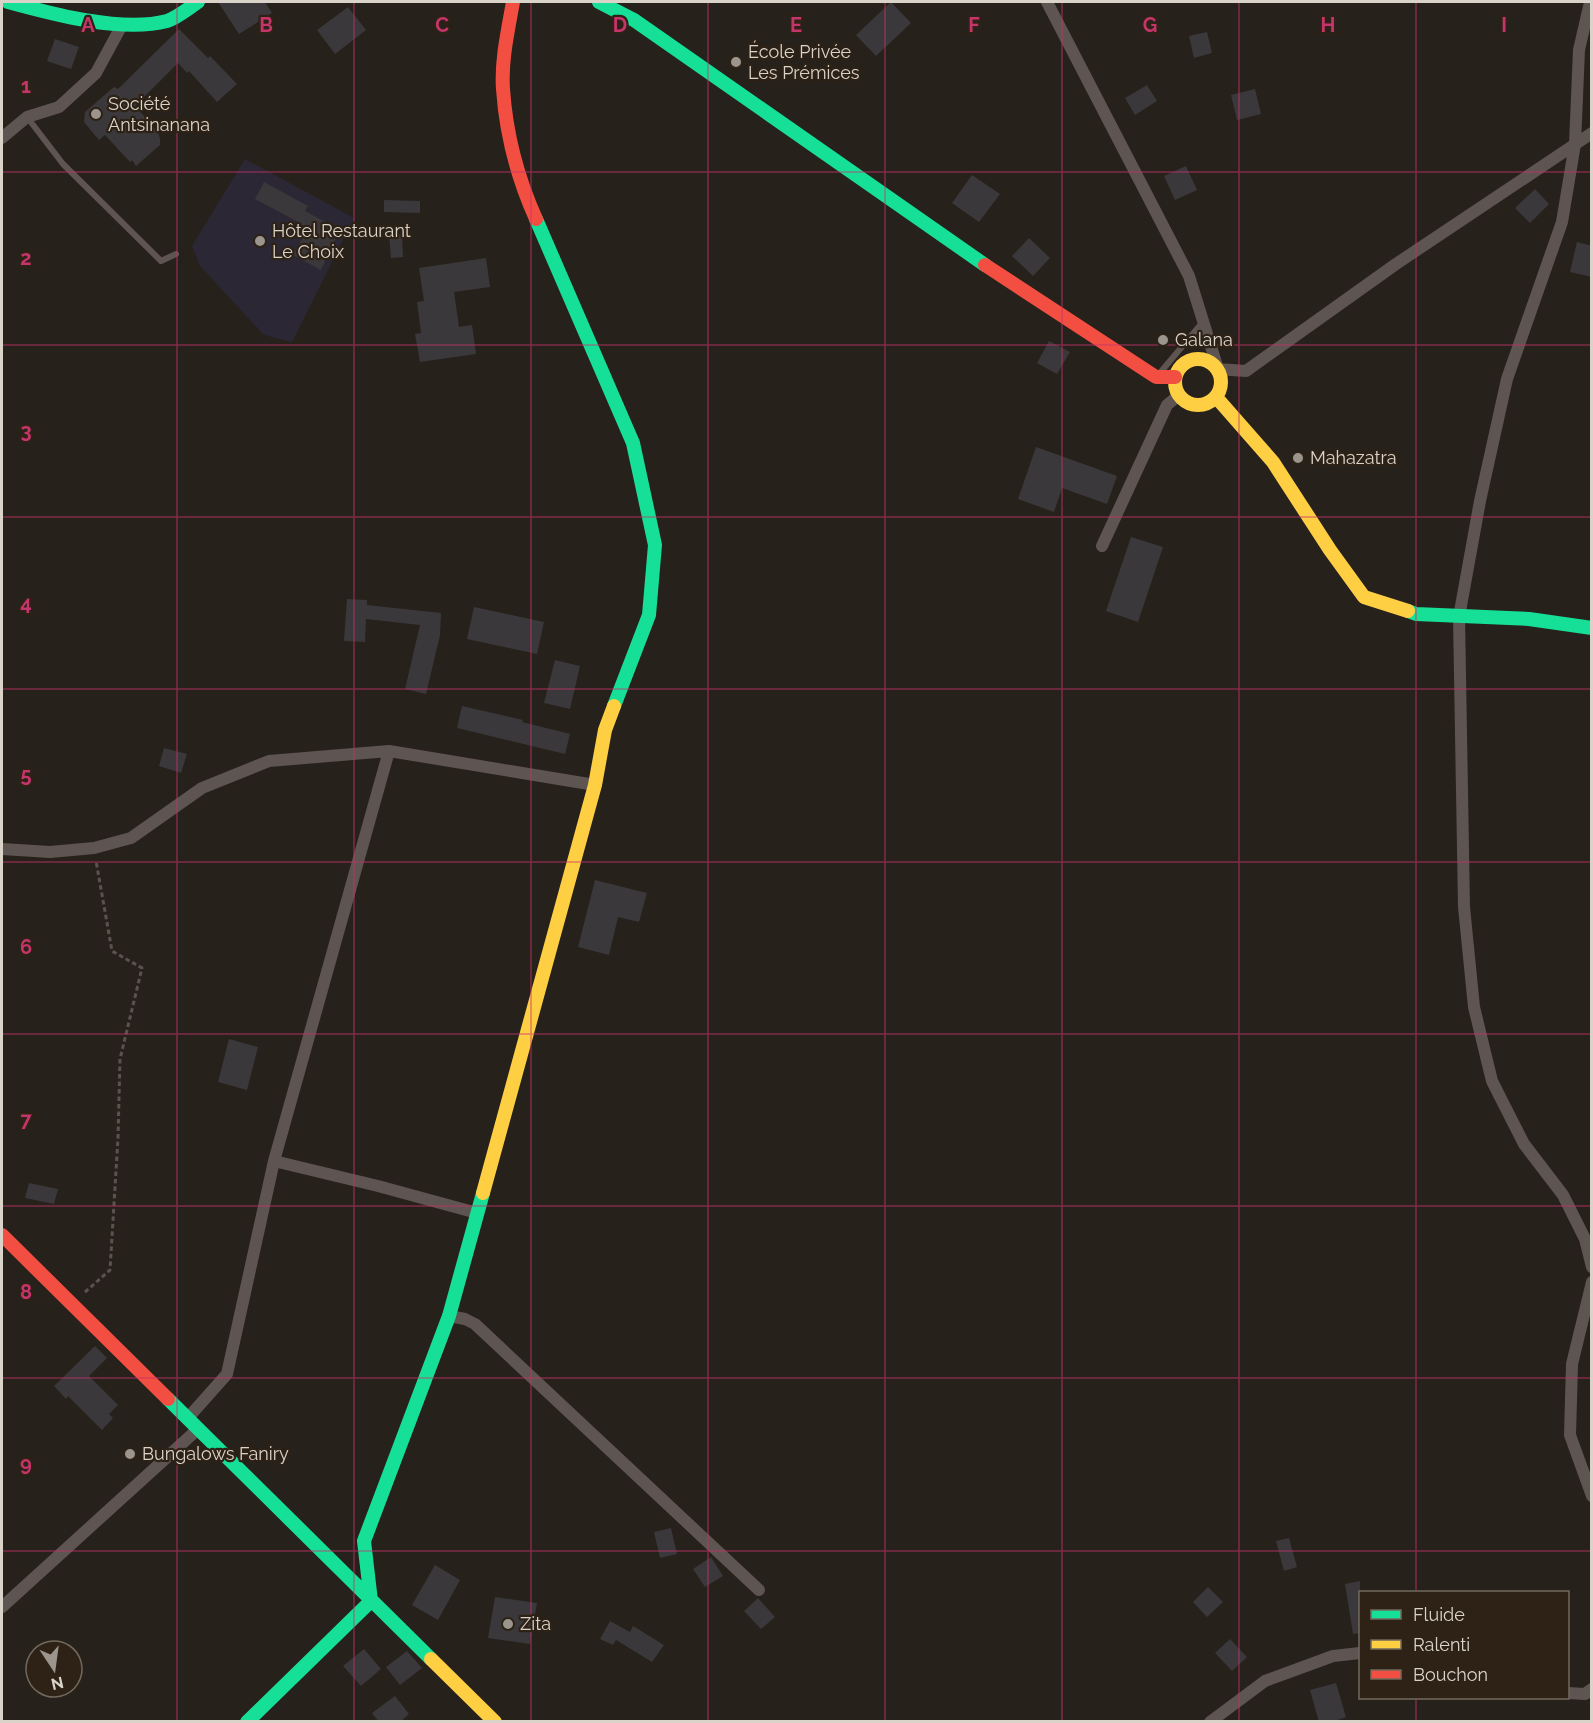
<svg xmlns="http://www.w3.org/2000/svg" width="1593" height="1723" font-family="Raleway,sans-serif">
	<style>
		.commercial { fill: #2b2735 }
		.building { fill: #3b383b }
		.lines { fill: none; stroke-linecap: round; stroke-linejoin: round }
		.path { stroke: #5b524f; stroke-width: 3; stroke-dasharray: 4.5 3; stroke-linecap: butt }
		.lane { stroke: #5e5451; stroke-width: 6 }
		.street { stroke: #5e5451; stroke-width: 12 }
		.fast { stroke: #16e098; stroke-width: 14 }
		.slow { stroke: #ffcf43; stroke-width: 14 }
		.jam { stroke: #f24e42; stroke-width: 14 }
		.grid { fill: none; stroke: #c6346c; stroke-width: 1.5; stroke-opacity: 0.55 }
		.poi-dot { fill: #9b958d; stroke: #2d2215; stroke-width: 2 }
		.labels { text-anchor: middle; stroke-width: 4.5; stroke-linejoin: round; paint-order: stroke }
		.poi-label { font-size: 18px; fill: #dad3ca; stroke: #2d2215; text-anchor: start }
		.grid-label { font-size: 20px; text-anchor: middle; font-weight: bold; fill: #c6346c; stroke: #2d2215; stroke-width: 4.5; stroke-linejoin: round; paint-order: stroke }
	</style>
	<rect width="100%" height="100%" fill="#27211b"/>
	<path class="commercial" d="M245 159 354 218 292 342 264 335 200 266 192 246Z"/>
	<path class="building" d="M218 2H265L272 13 239 34Z
		M891 2 911 23 876 56 856 35Z
		M348 7 366 30 335 54 317 30Z
		M179 29 208 58 210 56 237 84 217 102 189 71 187 73 178 63 135 106 158 132 160 139V145L136 166 132 160 130 162 105 135 99 140 84 122 85 112 114 87 118 89Z
		M1207 32 1212 53 1194 58 1189 36Z
		M55 39 79 47 71 69 47 61Z
		M1147 85 1157 101 1135 115 1125 98Z
		M1255 89 1261 114 1237 120 1231 95Z
		M1186 166 1197 190 1175 200 1164 176Z
		M972 175 1000 194 979 222 952 203Z
		M264 182 308 206 305 211 340 230 321 270 293 255 304 235 298 231 302 224 255 199Z
		M1535 189 1549 204 1530 223 1515 208Z
		M384 200 420 201V213L384 212Z
		M402 234 403 257 391 258 389 235Z
		M1029 238 1050 258 1033 276 1012 256Z
		M1577 242 1592 246V277L1570 272Z
		M486 258 490 287 454 292 459 327 472 325 476 354 420 362 415 334 421 333 417 302 424 301 419 268Z
		M1049 341 1070 352 1057 374 1037 363Z
		M1036 447 1117 476 1107 504 1062 488 1054 512 1018 499Z
		M1131 537 1163 547 1138 622 1106 611Z
		M347 599 367 600V605L441 613 440 635 426 694 405 689 420 625 366 619 365 642 344 641Z
		M474 607 544 622 537 654 467 639Z
		M555 660 580 666 570 709 544 703Z
		M462 706 523 720 522 722 570 734 565 754 457 728Z
		M164 748 187 754 181 773 159 766Z
		M595 880 647 893 639 922 618 917 609 955 578 947Z
		M229 1039 258 1047 247 1090 218 1082Z
		M29 1183 58 1189 54 1204 25 1198Z
		M95 1346 107 1358 89 1376 118 1405 109 1414 113 1418 102 1430 68 1396 66 1399 54 1386Z
		M671 1528 677 1554 660 1558 654 1532Z
		M1289 1538 1297 1567 1284 1571 1276 1541Z
		M711 1557 723 1576 705 1587 693 1569Z
		M435 1565 460 1580 438 1620 412 1605Z
		M1360 1581V1633L1353 1634 1345 1584Z
		M1208 1587 1223 1602 1207 1617 1193 1602Z
		M495 1597 537 1603 530 1644 488 1638Z
		M758 1598 775 1617 761 1629 744 1611Z
		M610 1621 630 1632 633 1626 664 1645 652 1662 616 1640 613 1645 600 1639Z
		M1230 1639 1247 1657 1232 1671 1215 1653Z
		M364 1649 381 1669 361 1686 343 1666Z
		M407 1651 422 1668 400 1685 386 1667Z
		M1336 1683 1346 1717 1332 1722H1319L1310 1690Z
		M395 1696 409 1714 400 1722H379L372 1713Z"/>
	<g class="lines">
		<path class="path" d="M85 1292 110 1270 118 1138 120 1059 142 968 112 951 96 861"/>
		<path class="lane" d="M27 117 63 164 161 261 176 254
			M1159 374 1202 323"/>
		<path class="street" d="M1047 2 1189 276 1218 369 1246 371 1396 264 1592 133
			M1590 2 1579 50 1575 144 1562 222 1507 379 1480 501 1459 617 1464 907 1474 1007 1492 1081 1524 1144 1563 1195 1585 1239 1592 1267
			M2 138 27 117 59 107 96 73 122 25
			M1102 546 1167 405 1179 395
			M2 849 50 852 94 848 131 838 202 788 269 761 389 751
			M274 1161 378 1186 477 1213
			M1592 1282 1572 1364 1570 1435 1592 1496
			M449 1316 465 1319 475 1324 759 1590
			M187 1419 227 1374 274 1161 389 751 595 785
			M2 1607 198 1429
			M1568 1693 1585 1694 1592 1689
			M1210 1722 1265 1681 1333 1656 1360 1653"/>
		<path class="fast" d="M8 2C52 14 122 33 167 21 177 18 189 8 198 2
			M599 2 634 20 985 265
			M536 219 633 443 655 545 649 615 614 706
			M1408 611 1416 614 1529 619 1592 628
			M168 1399 431 1659
			M247 1722 371 1601 364 1541 449 1316 483 1193"/>
		<path class="slow" d="M1175 382a23 23 0 1 1 46 0a23 23 0 1 1-46 0Z
			M1216 397 1273 462 1330 550 1364 597 1408 611
			M483 1193 595 785 605 730 614 706
			M431 1659 495 1722"/>
		<path class="jam" d="M513 2C508 30 501 61 503 89 506 133 518 179 536 219
			M985 265 1156 377H1175
			M2 1235 168 1399"/>
	</g>
	<path class="grid" d="M177 2V1722M354 2V1722M531 2V1722M708 2V1722M885 2V1722M1062 2V1722M1239 2V1722M1416 2V1592M2 172H1592M2 345H1592M2 517H1592M2 689H1592M2 862H1592M2 1034H1592M2 1206H1592M2 1378H1592M2 1551H1592M1416 1698V1722"/>
	<g class="poi-dot">
		<circle cx="736" cy="62" r="6"/>
		<circle cx="96" cy="114" r="6"/>
		<circle cx="260" cy="241" r="6"/>
		<circle cx="1163" cy="340" r="6"/>
		<circle cx="1298" cy="458" r="6"/>
		<circle cx="130" cy="1454" r="6"/>
		<circle cx="508" cy="1624" r="6"/>
	</g>
	<g class="labels">
		<g class="poi-label">
			<text x="748" y="58">École Privée<tspan x="748" dy="21">Les Prémices</tspan></text>
			<text x="108" y="110">Société<tspan x="108" dy="21">Antsinanana</tspan></text>
			<text x="272" y="237">Hôtel Restaurant<tspan x="272" dy="21">Le Choix</tspan></text>
			<text x="1175" y="346">Galana</text>
			<text x="1310" y="464">Mahazatra</text>
			<text x="142" y="1460">Bungalows Faniry</text>
			<text x="520" y="1630">Zita</text>
		</g>
	</g>
	<g class="grid-label">
		<text x="88" y="32">A</text>
		<text x="266" y="32">B</text>
		<text x="442" y="32">C</text>
		<text x="620" y="32">D</text>
		<text x="796" y="32">E</text>
		<text x="974" y="32">F</text>
		<text x="1150" y="32">G</text>
		<text x="1328" y="32">H</text>
		<text x="1504" y="32">I</text>
		<text x="26" y="93">1</text>
		<text x="26" y="265">2</text>
		<text x="26" y="438">3</text>
		<text x="26" y="610">4</text>
		<text x="26" y="782">5</text>
		<text x="26" y="954">6</text>
		<text x="26" y="1127">7</text>
		<text x="26" y="1299">8</text>
		<text x="26" y="1471">9</text>
	</g>
	<rect width="1593" height="1723" fill="none" stroke="#dad3ca" stroke-width="6"/>
	<rect x="1359" y="1591" width="210" height="108" fill="#2d2215" stroke="#72695d" stroke-width="1.5"/>
	<rect x="1371" y="1610" width="30" height="9" fill="#16e098" stroke="#72695d" stroke-width="1.5"/>
	<text x="1413" y="1621" font-size="18" fill="#dad3ca">Fluide</text>
	<rect x="1371" y="1640" width="30" height="9" fill="#ffcf43" stroke="#72695d" stroke-width="1.5"/>
	<text x="1413" y="1651" font-size="18" fill="#dad3ca">Ralenti</text>
	<rect x="1371" y="1670" width="30" height="9" fill="#f24e42" stroke="#72695d" stroke-width="1.5"/>
	<text x="1413" y="1681" font-size="18" fill="#dad3ca">Bouchon</text>
	<g transform="translate(54 1669) rotate(167)"><circle r="28" fill="#2d2215" stroke="#72695d" stroke-width="1.5"/>
	<path d="M0-4.5L10 22L0 15L-10 22Z" fill="#9b958d"/>
	<text y="-9" font-size="16" font-weight="bold" text-anchor="middle" fill="#dad3ca">N</text>
	</g>
</svg>
